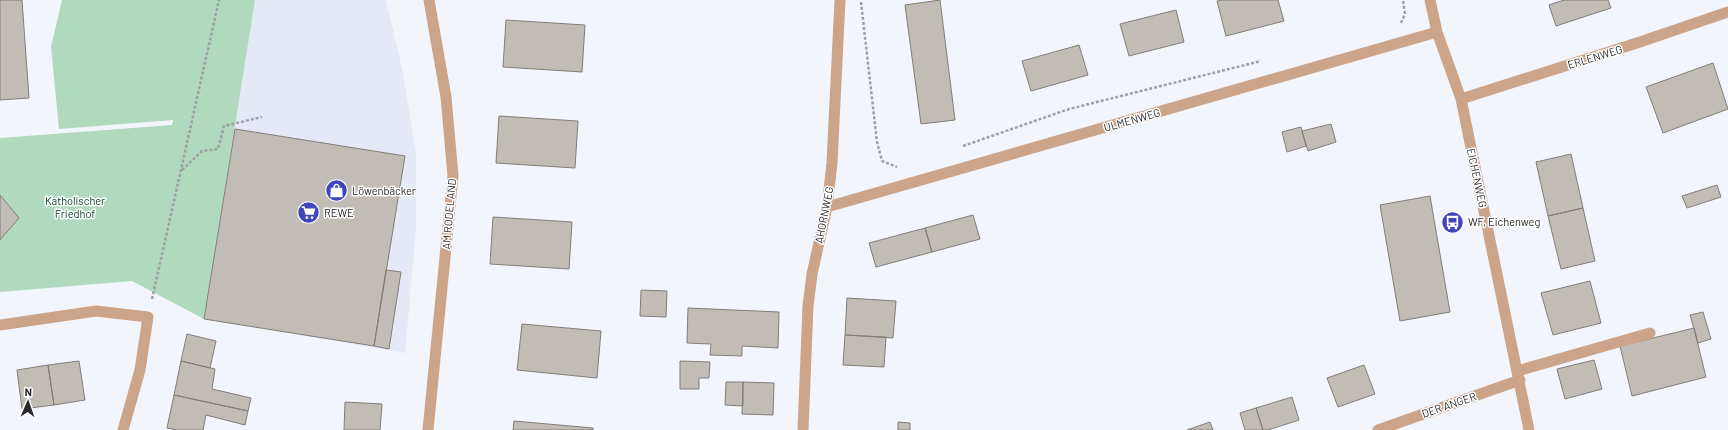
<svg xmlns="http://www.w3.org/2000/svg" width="1728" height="430" font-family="Barlow,sans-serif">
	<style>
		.built { fill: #e5e9f7 }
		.green { fill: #b0d9be }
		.building { fill: #c1bcb6; stroke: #827d78 }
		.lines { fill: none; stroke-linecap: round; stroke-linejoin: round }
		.path { stroke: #9fa0a5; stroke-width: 2.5; stroke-dasharray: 3 2; stroke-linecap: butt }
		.service { stroke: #cca489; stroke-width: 11 }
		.minor { stroke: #cca489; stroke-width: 11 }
		.tertiary { stroke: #cca489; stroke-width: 11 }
		.labels { text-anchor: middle; stroke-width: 3; stroke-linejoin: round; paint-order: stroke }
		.street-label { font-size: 11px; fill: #2a2a2d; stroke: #fff }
		.poi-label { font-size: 11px; fill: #2a2a2d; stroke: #fff; text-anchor: start }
		.park-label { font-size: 11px; fill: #044728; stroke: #fff }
	</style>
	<rect width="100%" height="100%" fill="#f3f5fc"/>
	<path class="built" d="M238 0H386L402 68 416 153V229L405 353 204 319 178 305Z"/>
	<path class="green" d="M62 0H255L204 319 132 281 0 292V138L172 125 173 120 59 129 51 47Z"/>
	<path class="building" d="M0 0H22L29 98 0 100Z
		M940 0 955 120 921 124 905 5Z
		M1222 0H1278L1284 21 1226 36 1217 1Z
		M1564 0H1608L1611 8 1556 26 1549 5Z
		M1176 10 1184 42 1129 56 1120 24Z
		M506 20 585 25 582 72 503 67Z
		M1079 45 1088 75 1031 91 1022 61Z
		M1713 63 1728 109 1663 133 1646 87Z
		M499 116 578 121 575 168 496 163Z
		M1331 124 1336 142 1308 151 1302 131Z
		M1301 127 1306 146 1287 152 1282 132Z
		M235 129 405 156 374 346 204 319Z
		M1571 154 1583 208 1548 216 1536 162Z
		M1717 185 1721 197 1687 208 1682 196Z
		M0 195 19 218 0 240Z
		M1430 196 1450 312 1400 321 1380 205Z
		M1583 208 1595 261 1561 269 1548 216Z
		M973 215 980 239 932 252 925 228Z
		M493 217 572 222 569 269 490 264Z
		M925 228 932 252 876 267 869 243Z
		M386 270 401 272 389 349 374 346Z
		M1590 281 1601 323 1553 335 1541 293Z
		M641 290 667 291 666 317 640 316Z
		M847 298 896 301 893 338 845 335Z
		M688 308 779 312 778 348 742 346V356L710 355 711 344 687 343Z
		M1703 312 1711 339 1698 343 1690 315Z
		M522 324 601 331 597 378 517 370Z
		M1694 328 1706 377 1632 396 1620 346Z
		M187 334 216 341 210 368 181 361Z
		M845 335 886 337 884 367 843 365Z
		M1594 360 1602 389 1565 399 1557 369Z
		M79 361 85 400 54 405 48 365Z
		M181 361 215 369 212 389 251 398 248 411 174 395Z
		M680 361 710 362 709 378H699V389H680Z
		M48 365 54 405 22 409 17 370Z
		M1364 365 1375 394 1338 407 1327 378Z
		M726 382H743V406L725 405Z
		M743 382 774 383 773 415 742 414Z
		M174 395 248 411 245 425 206 415 203 430H177L167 428Z
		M1292 397 1299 420 1268 430H1263L1256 408Z
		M345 402 382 404 380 430H344Z
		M1256 408 1263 430H1245L1240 413Z
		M514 421 593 428V430H513Z
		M898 422 910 423V430H898Z
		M1210 422 1213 430H1187Z"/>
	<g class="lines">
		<path class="path" d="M861 2 877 142 882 161 897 167
			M1401 23 1405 14 1403 0
			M963 146 1069 109 1261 61
			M182 170 202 151 218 149 224 126 262 117
			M152 299 219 0"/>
		<path class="service" d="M1517 371 1650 333"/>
		<path class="minor" d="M1430 0 1437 32 1461 99 1529 430
			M1461 99 1640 42 1728 12
			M827 207 1437 32
			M0 325 96 311 148 317 140 370 123 430
			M803 430 808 306 812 274 827 207 832 163 840 0
			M1378 430 1520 380"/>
		<path class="tertiary" d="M428 430 453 176 446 97 429 0"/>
	</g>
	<defs>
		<symbol id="shop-disc" viewBox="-11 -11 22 22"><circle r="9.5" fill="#4145ba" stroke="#fff"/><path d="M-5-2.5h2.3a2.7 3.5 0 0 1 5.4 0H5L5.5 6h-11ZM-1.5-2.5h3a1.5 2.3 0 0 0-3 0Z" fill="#fff"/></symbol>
		<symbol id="supermarket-disc" viewBox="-11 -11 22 22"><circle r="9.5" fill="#4145ba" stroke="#fff"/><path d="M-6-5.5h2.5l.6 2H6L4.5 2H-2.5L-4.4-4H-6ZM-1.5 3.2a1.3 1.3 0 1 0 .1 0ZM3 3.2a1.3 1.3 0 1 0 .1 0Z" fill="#fff"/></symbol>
		<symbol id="bus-disc" viewBox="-11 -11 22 22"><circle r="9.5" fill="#4145ba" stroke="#fff"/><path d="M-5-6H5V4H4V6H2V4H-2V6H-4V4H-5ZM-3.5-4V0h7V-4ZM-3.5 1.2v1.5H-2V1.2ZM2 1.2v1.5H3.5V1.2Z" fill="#fff"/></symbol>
	</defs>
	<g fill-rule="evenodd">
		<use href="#shop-disc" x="324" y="178" width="25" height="25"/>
		<use href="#supermarket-disc" x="296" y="200" width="25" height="25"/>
		<use href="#bus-disc" x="1440" y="210" width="25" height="25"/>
	</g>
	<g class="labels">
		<g class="street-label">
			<text transform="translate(1595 57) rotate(-17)" y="4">ERLENWEG</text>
			<text transform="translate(1132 120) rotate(-16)" y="4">ULMENWEG</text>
			<text transform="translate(1477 178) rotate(78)" y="4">EICHENWEG</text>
			<text transform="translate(449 214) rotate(-85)" y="4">AM RODELAND</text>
			<text transform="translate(824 215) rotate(-79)" y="4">AHORNWEG</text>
			<text transform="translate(1449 405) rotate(-19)" y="4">DER ANGER</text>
		</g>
		<g class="poi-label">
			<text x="352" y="195">Löwenbäcker</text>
			<text x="324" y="217">REWE</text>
			<text x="1468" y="226">WF, Eichenweg</text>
		</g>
		<g class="park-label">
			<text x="75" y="205">Katholischer<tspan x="75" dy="13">Friedhof</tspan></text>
		</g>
	</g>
	<g transform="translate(28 402) rotate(2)" stroke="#ffffff" stroke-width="3" paint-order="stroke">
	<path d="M0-3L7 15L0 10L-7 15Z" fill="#2a2a2d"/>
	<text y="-6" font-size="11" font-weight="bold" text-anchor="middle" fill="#2a2a2d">N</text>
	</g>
</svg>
